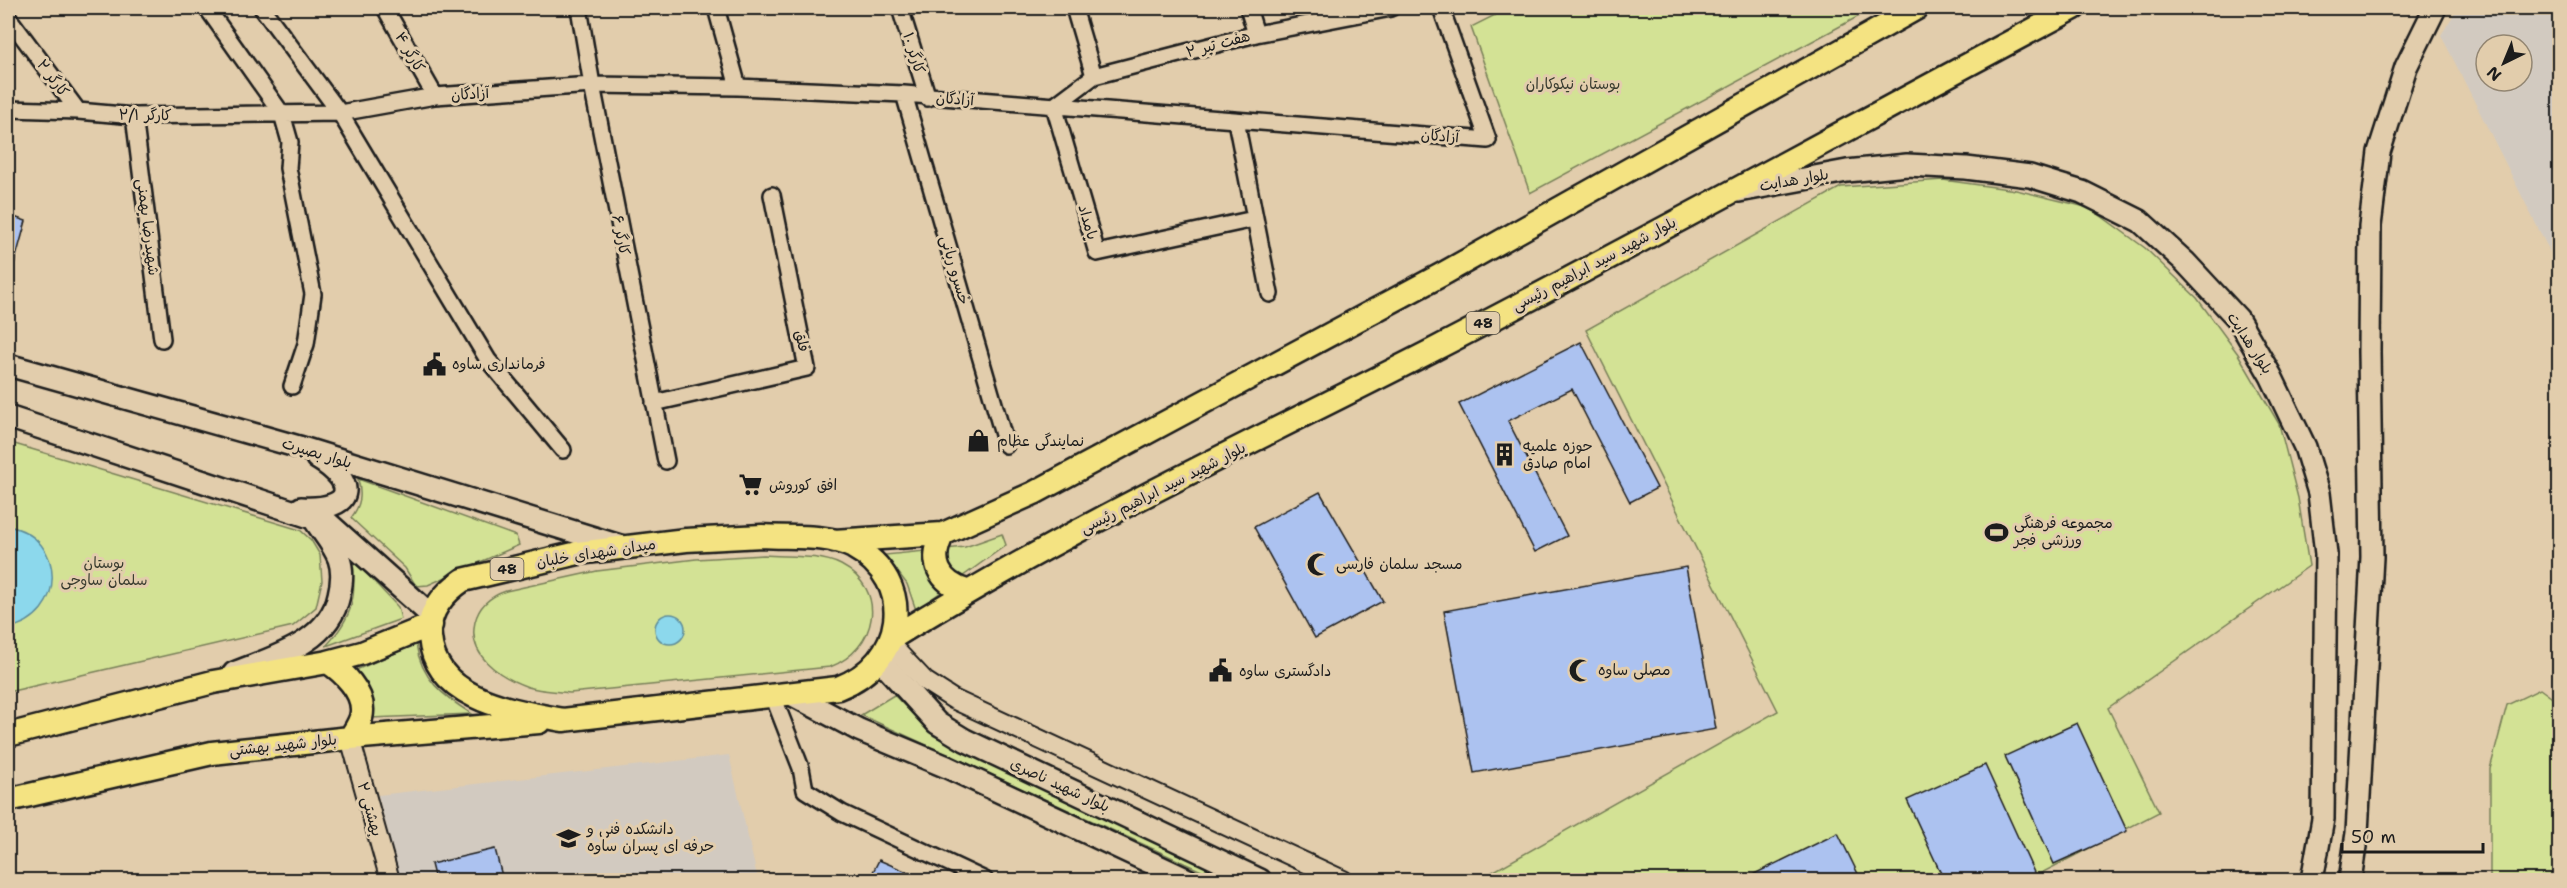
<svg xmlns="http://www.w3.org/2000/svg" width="2567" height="888" font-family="'Shantell Sans','Playpen Sans Arabic',sans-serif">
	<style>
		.built { fill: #d2cac0; fill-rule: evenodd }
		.green { fill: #d3e295; stroke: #787f58; stroke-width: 1.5 }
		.water { fill: #8cd8ec; stroke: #5f8d99; stroke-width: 1.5 }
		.building { fill: #acc2f0; stroke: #1c1c1c; stroke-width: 1.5 }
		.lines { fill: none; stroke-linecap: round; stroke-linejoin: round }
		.minor-casing { stroke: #1c1c1c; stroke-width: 20 }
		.tertiary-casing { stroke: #1c1c1c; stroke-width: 22 }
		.secondary-casing { stroke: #1c1c1c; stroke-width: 26 }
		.primary-casing { stroke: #1c1c1c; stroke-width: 27 }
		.minor { stroke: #e2cdac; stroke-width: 15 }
		.tertiary { stroke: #e2cdac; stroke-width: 18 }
		.secondary { stroke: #e2cdac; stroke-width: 21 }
		.primary { stroke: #f4e382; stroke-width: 22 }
		.labels { text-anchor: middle; stroke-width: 6; stroke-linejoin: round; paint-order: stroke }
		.shield { fill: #e2cdac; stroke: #575147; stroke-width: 1.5 }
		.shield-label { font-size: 14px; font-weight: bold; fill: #1c1c1c }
		.street-label { font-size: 15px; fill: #1c1c1c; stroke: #e2cdac }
		.park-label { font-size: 15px; fill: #373a2e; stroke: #e2cdac }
		.poi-label { font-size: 15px; fill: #1c1c1c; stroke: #e2cdac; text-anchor: start }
	</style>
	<rect width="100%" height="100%" fill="#e2cdac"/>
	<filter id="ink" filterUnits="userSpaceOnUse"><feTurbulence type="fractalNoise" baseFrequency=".0167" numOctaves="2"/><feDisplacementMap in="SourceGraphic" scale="12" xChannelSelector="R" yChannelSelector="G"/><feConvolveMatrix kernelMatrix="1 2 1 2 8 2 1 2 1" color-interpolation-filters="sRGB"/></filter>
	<g filter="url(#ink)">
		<path class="built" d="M2458 8H2559V270L2441 35ZM2486 45H2522V81H2486Z
			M729 755 758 880H401L378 795Z"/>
		<path class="green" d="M1509 8H1874L1530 193 1471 27Z
			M1943 180 2016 190 2090 208 2145 248 2197 298 2238 354 2279 424 2298 498 2309 566 2108 708 2159 812 2028 880H1478L1778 711 1586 330 1841 187Z
			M8 442 300 530 311 540 320 555 322 581 316 607 293 626 8 692Z
			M358 479 516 536 519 545 428 585 416 586 405 568 351 518C361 505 362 495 358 479Z
			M1002 534 1006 545 916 610 907 584 885 555 965 547Z
			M764 555C788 557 819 554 841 565 889 590 877 649 830 667L570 693C556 691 541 691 528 687 500 677 467 656 475 622 479 605 491 596 506 591L597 571 696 559Z
			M350 556 398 607 401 619 326 646C353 617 359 594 350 556Z
			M416 644C421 679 443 696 472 714L370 718C373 694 372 689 356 670Z
			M2540 689 2559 703V880H2490V769L2507 705Z
			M894 695 934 736 1241 880H1221L861 715Z"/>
		<path class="water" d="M8 526C67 537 67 617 8 628Z
			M655 629a15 15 0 1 1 30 0a15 15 0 1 1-30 0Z"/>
		<path class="building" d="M8 215 26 221 8 286Z
			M1581 342 1657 488 1630 502 1572 389 1508 421 1567 536 1535 552 1459 404Z
			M1320 492 1383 601 1315 638 1254 527Z
			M1686 567 1716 729 1474 773 1444 611Z
			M2077 723 2127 831 2054 864 2005 756Z
			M1985 765 2037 879 2033 880H1944L1907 800Z
			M1838 833 1861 880H1742Z
			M495 849 503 880H435L431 864Z
			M879 860 926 880H869Z"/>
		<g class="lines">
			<defs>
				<path id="minor" d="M207 8 282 114 290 142 288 168 313 294 306 344 292 386
					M262 8 340 113 488 360 563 450
					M385 8 435 96
					M579 8 592 85 666 461
					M716 8 738 87
					M900 8 928 98
					M1074 8 1094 76
					M1248 8 1256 34
					M8 17 78 111
					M904 94 1006 445
					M1054 106 1094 76 1256 34 1391 8
					M1054 106 1097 253 1254 219
					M8 109 78 111 134 116 340 113 435 96 592 85 738 87 904 94 1488 140 1441 8
					M134 116 162 339
					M1236 121 1270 294
					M654 403 807 368 772 195
					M773 696 801 768 805 790 842 813 985 880"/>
				<path id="tertiary" d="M890 644 925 681 953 699 1343 880
					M350 738 390 880"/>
				<path id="secondary" d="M1739 191 1847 171 1907 165 1966 168 2030 176 2082 192 2140 221 2185 262 2238 319 2271 376 2305 447 2319 493 2326 554 2323 819 2312 880
					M8 365 299 447 623 547
					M8 417 328 523 432 616
					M301 508C354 511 359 483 317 458
					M880 660 937 723 965 740 1260 880
					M234 673C274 657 329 643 339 595 342 583 343 570 339 559 334 545 322 532 314 519
					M791 694 859 730 947 767 1188 880
					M2350 880 2357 833 2372 557 2369 352 2370 226 2379 152 2406 67 2435 8"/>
				<path id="primary" d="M943 534C928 561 939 583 967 591
					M762 536C790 538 827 534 853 547 918 582 905 663 838 688L563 720C512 710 435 700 430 637 427 612 444 593 463 580L578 553 686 540Z
					M834 541 943 534 1034 493 1441 275 1917 8
					M892 638C1065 530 1251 443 1433 350 1648 239 1860 122 2074 8
					M328 662C343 672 363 691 362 711 362 721 355 730 350 738
					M8 735 213 682 328 662 362 653 431 625
					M8 800 212 753 350 738 539 722"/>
			</defs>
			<use href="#minor" class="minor-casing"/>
			<use href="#tertiary" class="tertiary-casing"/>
			<use href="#secondary" class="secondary-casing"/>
			<use href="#primary" class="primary-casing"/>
			<use href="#minor" class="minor"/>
			<use href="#tertiary" class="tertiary"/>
			<use href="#secondary" class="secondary"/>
			<use href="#primary" class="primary"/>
		</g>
	</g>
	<defs>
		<symbol id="civic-bare" viewBox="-9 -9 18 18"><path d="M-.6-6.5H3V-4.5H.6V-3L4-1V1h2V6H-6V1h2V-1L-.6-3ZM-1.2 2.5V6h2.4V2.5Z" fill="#1c1c1c" stroke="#e2cdac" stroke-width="2.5" paint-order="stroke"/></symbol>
		<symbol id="shop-bare" viewBox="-9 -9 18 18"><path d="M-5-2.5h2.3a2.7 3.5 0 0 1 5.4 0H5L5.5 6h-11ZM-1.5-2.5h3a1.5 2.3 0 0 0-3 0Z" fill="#1c1c1c" stroke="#e2cdac" stroke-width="2.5" paint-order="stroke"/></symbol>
		<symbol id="building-bare" viewBox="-9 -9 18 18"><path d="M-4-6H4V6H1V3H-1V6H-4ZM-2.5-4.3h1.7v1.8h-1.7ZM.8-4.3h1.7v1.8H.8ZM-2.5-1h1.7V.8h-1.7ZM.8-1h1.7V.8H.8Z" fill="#1c1c1c" stroke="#e2cdac" stroke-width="2.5" paint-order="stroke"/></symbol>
		<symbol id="supermarket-bare" viewBox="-9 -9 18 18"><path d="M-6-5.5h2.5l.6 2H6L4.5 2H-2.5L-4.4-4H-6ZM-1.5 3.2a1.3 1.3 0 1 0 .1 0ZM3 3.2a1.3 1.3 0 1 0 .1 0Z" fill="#1c1c1c" stroke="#e2cdac" stroke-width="2.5" paint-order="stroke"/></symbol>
		<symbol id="stadium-bare" viewBox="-9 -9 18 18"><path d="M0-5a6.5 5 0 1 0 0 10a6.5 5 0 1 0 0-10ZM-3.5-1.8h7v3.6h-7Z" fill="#1c1c1c" stroke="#e2cdac" stroke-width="2.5" paint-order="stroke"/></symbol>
		<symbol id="mosque-bare" viewBox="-9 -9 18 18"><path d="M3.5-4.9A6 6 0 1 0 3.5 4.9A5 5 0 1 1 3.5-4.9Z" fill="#1c1c1c" stroke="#e2cdac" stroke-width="2.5" paint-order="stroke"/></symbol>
		<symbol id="university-bare" viewBox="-9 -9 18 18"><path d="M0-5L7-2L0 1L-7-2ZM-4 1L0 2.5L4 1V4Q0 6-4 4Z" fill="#1c1c1c" stroke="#e2cdac" stroke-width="2.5" paint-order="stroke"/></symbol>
	</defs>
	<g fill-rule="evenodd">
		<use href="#civic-bare" x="418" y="348" width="33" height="33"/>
		<use href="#shop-bare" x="962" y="424" width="33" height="33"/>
		<use href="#building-bare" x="1488" y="438" width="33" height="33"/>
		<use href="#supermarket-bare" x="734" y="468" width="33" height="33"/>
		<use href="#stadium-bare" x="1980" y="516" width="33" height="33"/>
		<use href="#mosque-bare" x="1302" y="548" width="33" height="33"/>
		<use href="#mosque-bare" x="1564" y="654" width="33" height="33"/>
		<use href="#civic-bare" x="1204" y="654" width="33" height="33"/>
		<use href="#university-bare" x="552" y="822" width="33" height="33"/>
	</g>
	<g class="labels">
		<g class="shield">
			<rect x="1466.5" y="312" width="33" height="22" rx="4.5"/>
			<rect x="490.5" y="558" width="33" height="22" rx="4.5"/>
		</g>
		<g class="shield-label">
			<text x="1483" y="328">48</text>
			<text x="507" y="574">48</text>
		</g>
		<g class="street-label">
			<text transform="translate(1218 44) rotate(-15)" y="5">هفت تیر ۲</text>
			<text transform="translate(410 52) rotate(60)" y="5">کارگر ۴</text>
			<text transform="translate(914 53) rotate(73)" y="5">کارگر ۱۰</text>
			<text transform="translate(53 78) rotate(53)" y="5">کارگر ۲</text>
			<text transform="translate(470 94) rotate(-4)" y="5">آزادگان</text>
			<text transform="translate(955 99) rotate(4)" y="5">آزادگان</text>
			<text transform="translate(145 115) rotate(1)" y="5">کارگر ۲/۱</text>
			<text transform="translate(1440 136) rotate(4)" y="5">آزادگان</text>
			<text transform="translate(1794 180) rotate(-10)" y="5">بلوار هدایت</text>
			<text transform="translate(1088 222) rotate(74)" y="5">بامداد</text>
			<text transform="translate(148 227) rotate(83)" y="5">شهیدرضا بهمنی</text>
			<text transform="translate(621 235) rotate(79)" y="5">کارگر ۶</text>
			<text transform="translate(1594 264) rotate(-28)" y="5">بلوار شهید سید ابراهیم رئیسی</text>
			<text transform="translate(955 270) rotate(74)" y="5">خسرو ربانی</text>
			<text transform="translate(802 341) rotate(78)" y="5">فلق</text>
			<text transform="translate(2250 343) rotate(57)" y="5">بلوار هدایت</text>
			<text transform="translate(317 453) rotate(17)" y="5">بلوار بصیرت</text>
			<text transform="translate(1163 488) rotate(-27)" y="5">بلوار شهید سید ابراهیم رئیسی</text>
			<text transform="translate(596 553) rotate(-9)" y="5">میدان شهدای خلبان</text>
			<text transform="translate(283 745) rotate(-6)" y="5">بلوار شهید بهشتی</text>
			<text transform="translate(1060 785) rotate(25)" y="5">بلوار شهید ناصری</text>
			<text transform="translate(370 809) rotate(74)" y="5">بهشتی ۲</text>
		</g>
		<g class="park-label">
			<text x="1573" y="89">بوستان نیکوکاران</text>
			<text x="104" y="568">بوستان<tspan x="104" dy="17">سلمان ساوجی</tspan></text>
		</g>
		<g class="poi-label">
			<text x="452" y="369">فرمانداری ساوه</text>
			<text x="997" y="446">نمایندگی عظام</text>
			<text x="1523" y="451">حوزه علمیه<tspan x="1523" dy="17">امام صادق</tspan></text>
			<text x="769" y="490">افق کوروش</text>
			<text x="2014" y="528">مجموعه فرهنگی<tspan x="2014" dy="17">ورزشی فجر</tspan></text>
			<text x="1336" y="569">مسجد سلمان فارسی</text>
			<text x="1598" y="675">مصلی ساوه</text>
			<text x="1239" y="676">دادگستری ساوه</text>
			<text x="587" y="834">دانشکده فنی و<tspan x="587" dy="17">حرفه ای پسران ساوه</tspan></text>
		</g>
	</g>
	<rect width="2567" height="888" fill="none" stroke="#e2cdac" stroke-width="30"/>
	<rect x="15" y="15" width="2537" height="858" fill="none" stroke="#1c1c1c" stroke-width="2" filter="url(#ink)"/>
	<g transform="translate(2504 63) rotate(223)"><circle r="28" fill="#e2cdac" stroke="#938672" stroke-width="1.5"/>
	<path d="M0-4.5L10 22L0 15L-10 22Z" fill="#1c1c1c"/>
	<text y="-9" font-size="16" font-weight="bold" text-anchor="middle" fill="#1c1c1c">N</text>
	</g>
	<path d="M2342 843v9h141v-9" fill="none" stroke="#1c1c1c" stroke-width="3"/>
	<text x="2351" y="843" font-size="18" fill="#1c1c1c" stroke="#e2cdac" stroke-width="4.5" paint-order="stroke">50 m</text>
</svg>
